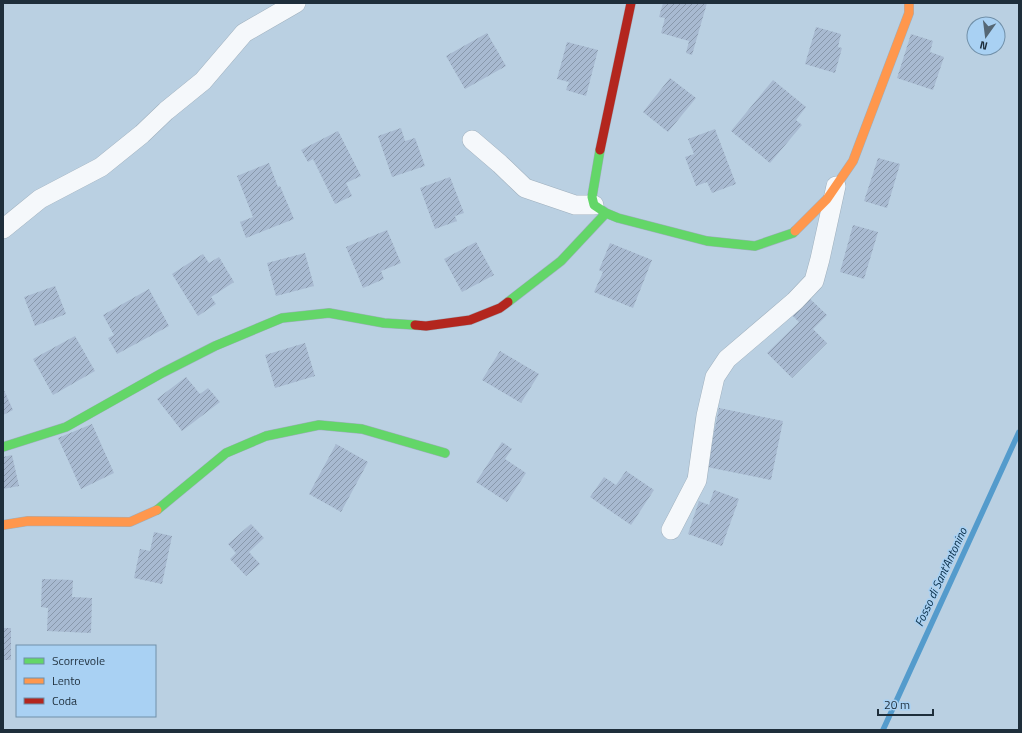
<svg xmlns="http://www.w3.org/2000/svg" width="1022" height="733" font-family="'Titillium Web',sans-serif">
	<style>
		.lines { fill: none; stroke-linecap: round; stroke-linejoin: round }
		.stream { stroke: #549bcc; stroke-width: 5.5 }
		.building { fill: url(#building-hatch) }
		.street-casing { stroke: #9eafbd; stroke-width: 20 }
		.fast-casing { stroke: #9eafbd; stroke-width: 10 }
		.slow-casing { stroke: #9eafbd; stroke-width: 10 }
		.jam-casing { stroke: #9eafbd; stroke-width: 10 }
		.street { stroke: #f5f8fb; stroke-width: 19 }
		.fast { stroke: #63d668; stroke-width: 9 }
		.slow { stroke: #ff974d; stroke-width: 9 }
		.jam { stroke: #b3261e; stroke-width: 9 }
		.labels { text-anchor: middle; stroke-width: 3; stroke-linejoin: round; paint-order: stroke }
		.water-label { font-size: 12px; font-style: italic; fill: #0c314b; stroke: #a9d1f3 }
	</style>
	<defs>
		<pattern id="building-hatch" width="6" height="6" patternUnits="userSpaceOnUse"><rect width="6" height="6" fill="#a8bad1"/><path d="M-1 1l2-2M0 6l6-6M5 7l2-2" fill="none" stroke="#8898ab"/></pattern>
	</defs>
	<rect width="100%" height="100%" fill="#bad0e2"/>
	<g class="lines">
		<path class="stream" d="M883 730 1019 432"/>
	</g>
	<path class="building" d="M663 3H707L692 55 686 53 689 41 661 33 665 18 659 17Z
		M816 27 841 34 838 47 842 48 835 73 805 64Z
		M487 33 506 66 465 89 446 56Z
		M911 34 933 41 930 52 944 57 933 90 897 78Z
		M567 42 598 50 586 96 566 90 569 82 557 79Z
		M670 78 696 98 668 132 643 112Z
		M773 80 806 107 796 120 802 125 770 163 731 131Z
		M401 128 405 141 415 138 425 166 392 177 378 136Z
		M715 129 736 184 712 193 707 182 696 186 685 157 694 154 688 139Z
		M338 131 361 176 346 183 352 196 335 204 313 159 308 162 301 150Z
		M878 158 900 164 887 208 864 201Z
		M269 163 278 187 280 186 294 219 246 238 240 222 253 217 237 176Z
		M450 177 464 213 455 216 457 221 435 229 420 188Z
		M853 225 878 232 864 279 840 272Z
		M387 230 401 263 381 271 384 279 363 288 346 247Z
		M476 242 494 275 462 292 444 259Z
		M610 243 652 260 633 308 594 292 603 272 599 270Z
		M305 253 314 286 276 296 267 263Z
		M203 254 209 263 219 257 234 282 211 297 216 304 198 316 172 274Z
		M55 286 66 314 35 326 24 297Z
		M149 289 169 326 117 354 108 338 114 335 103 315Z
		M809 298 827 315 813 329 827 343 792 378 767 353 799 322 792 315Z
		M75 336 95 371 53 395 33 359Z
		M305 343 315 376 275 388 265 355Z
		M500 351 539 374 521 403 482 380Z
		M186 377 200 394 208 388 220 402 182 431 157 399Z
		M3 388 13 410 3 415Z
		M719 408 783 421 771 480 707 467Z
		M92 424 114 473 81 489 58 438Z
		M502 442 512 449 505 459 526 473 507 502 476 482Z
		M336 444 368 462 341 512 309 494Z
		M12 455 19 486 3 489V457Z
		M626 471 654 490 631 525 590 497 604 477 616 485Z
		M714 490 739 499 722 546 688 534 699 501 709 505Z
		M251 524 264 538 249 552 260 564 246 576 230 559 236 553 228 544Z
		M154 532 172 536 162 584 134 578 140 549 150 551Z
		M42 579 73 580 72 597 92 598 91 633 47 631 48 608 41 607Z
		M3 628H11V660H3Z"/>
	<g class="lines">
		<defs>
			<path id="street" d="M472 140 500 164 525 188 575 205H594
				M3 229 40 199 101 167 142 134 166 111 203 81 244 33 296 3
				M671 530 697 480 706 416 715 377 727 359 795 301 814 281 820 259 836 186"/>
			<path id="fast" d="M600 150 592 197 594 205 606 213 618 218 707 241 755 246 793 233 795 231
				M508 302 561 261 606 213
				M3 447 66 427 162 373 215 346 282 318 329 313 384 323 415 325
				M157 510 226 453 266 436 319 425 362 429 445 453"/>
			<path id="slow" d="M795 231 827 199 853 161 909 13V3
				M3 525 28 521 130 522 157 510"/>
			<path id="jam" d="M600 150 631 3
				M415 325 426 326 470 320 500 308 508 302"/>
		</defs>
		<use href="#street" class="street-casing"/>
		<use href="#fast" class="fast-casing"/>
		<use href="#slow" class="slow-casing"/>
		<use href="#jam" class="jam-casing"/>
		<use href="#street" class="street"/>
		<use href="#fast" class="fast"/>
		<use href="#slow" class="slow"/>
		<use href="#jam" class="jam"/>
	</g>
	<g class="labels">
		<g class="water-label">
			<text transform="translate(941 577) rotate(-65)" y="4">Fosso di Sant'Antonino</text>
		</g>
	</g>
	<rect width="1022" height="733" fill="none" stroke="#1e2e3b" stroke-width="8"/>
	<rect x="16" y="645" width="140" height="72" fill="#a9d1f3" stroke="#7190a9"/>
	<rect x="24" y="658" width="20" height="6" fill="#63d668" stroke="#7190a9"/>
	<text x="52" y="665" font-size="12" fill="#1e2e3b">Scorrevole</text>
	<rect x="24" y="678" width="20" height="6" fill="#ff974d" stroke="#7190a9"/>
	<text x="52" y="685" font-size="12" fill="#1e2e3b">Lento</text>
	<rect x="24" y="698" width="20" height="6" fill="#b3261e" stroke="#7190a9"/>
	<text x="52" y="705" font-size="12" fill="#1e2e3b">Coda</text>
	<g transform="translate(986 36) rotate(194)"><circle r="19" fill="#a9d1f3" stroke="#7190a9"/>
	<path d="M0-3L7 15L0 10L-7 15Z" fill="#556775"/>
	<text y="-6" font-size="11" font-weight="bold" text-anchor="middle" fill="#1e2e3b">N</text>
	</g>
	<path d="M878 709v6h55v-6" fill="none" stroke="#1e2e3b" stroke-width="2"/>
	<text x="884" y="709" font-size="12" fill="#1e2e3b" stroke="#a9d1f3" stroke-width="3" paint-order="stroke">20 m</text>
</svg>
